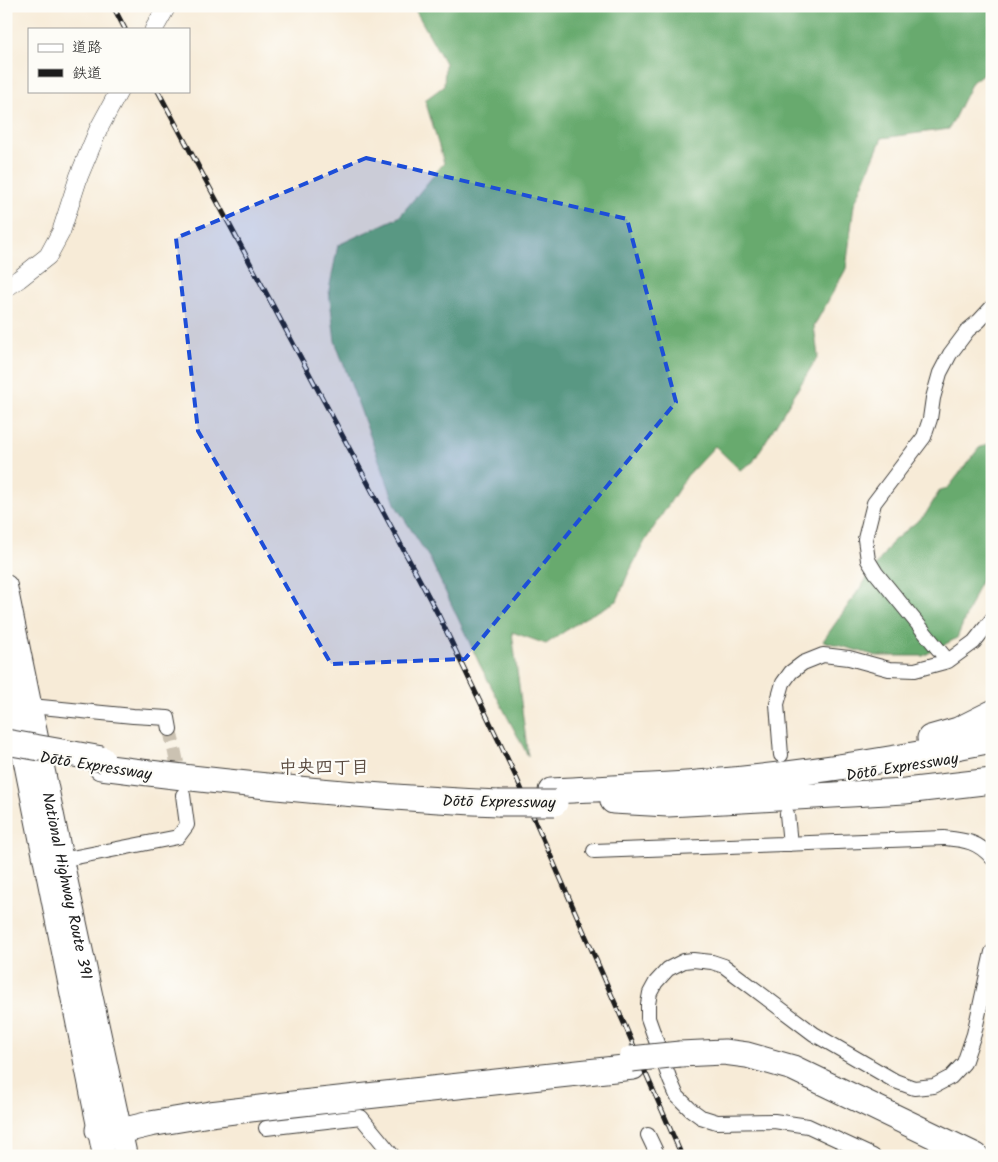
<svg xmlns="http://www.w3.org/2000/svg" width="998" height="1162" font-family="Kalam,'Klee One',sans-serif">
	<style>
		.forest { fill: #68aa6e; stroke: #426345 }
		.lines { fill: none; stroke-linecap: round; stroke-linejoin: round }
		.minor-tunnel { stroke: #cbc2b2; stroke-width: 14; stroke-dasharray: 14 7; stroke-linecap: butt }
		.minor-casing { stroke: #3d3b38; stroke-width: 16 }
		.tertiary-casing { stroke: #3d3b38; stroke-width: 19 }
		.trunk-casing { stroke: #3d3b38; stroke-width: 24 }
		.motorway-casing { stroke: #3d3b38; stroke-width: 27 }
		.minor { stroke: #fff; stroke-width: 14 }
		.tertiary { stroke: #fff; stroke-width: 18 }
		.trunk { stroke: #fff; stroke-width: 22 }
		.motorway { stroke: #fff; stroke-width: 25 }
		.rail-casing { stroke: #1c1c1c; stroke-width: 5 }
		.rail { stroke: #fdfcf7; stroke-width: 3; stroke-dasharray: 9; stroke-linecap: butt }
		.motorway-bridge-casing { stroke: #3d3b38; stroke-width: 27; stroke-linecap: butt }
		.motorway-bridge { stroke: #fff; stroke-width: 25 }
		.marked { fill: #1d4ed8; fill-opacity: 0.2; stroke: #1d4ed8; stroke-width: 4; stroke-dasharray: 10 6; stroke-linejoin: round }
		.labels { text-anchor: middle; stroke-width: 4.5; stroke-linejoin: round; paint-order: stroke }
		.street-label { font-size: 16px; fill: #1c1c1c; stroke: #fdfcf7 }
		.neighbourhood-label { font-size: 18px; font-weight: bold; fill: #5a4b40; stroke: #fdfcf7 }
	</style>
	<rect width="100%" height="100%" fill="#fdfcf7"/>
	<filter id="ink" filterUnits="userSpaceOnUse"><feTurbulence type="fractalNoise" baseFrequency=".02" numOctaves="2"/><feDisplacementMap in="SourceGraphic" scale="10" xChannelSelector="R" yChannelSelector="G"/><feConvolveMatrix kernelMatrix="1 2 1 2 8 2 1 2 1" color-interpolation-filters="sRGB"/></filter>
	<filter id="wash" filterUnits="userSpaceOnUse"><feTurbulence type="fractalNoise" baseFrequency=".0096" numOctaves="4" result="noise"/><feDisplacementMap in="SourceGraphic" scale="20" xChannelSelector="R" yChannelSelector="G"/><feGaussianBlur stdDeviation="1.12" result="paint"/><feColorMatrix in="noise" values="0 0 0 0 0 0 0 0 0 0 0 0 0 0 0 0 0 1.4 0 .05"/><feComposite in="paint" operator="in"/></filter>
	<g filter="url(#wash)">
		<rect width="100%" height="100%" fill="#f7ebd7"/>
		<path class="forest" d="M413 6H992V67L972 82 949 129 882 138 854 205 846 269 814 326 818 356 753 462 740 470 715 446 687 476 645 541 628 574 617 601 583 619 546 644 512 632 528 756 480 665 430 559 396 506 335 341 329 290 338 245 399 217 444 163 425 100 444 86 445 63Z
			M992 440V553L957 638 923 656H877L823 641 893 541 925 515 940 490 948 488 979 448 988 444Z"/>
	</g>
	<g filter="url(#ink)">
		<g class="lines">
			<path class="minor-tunnel" d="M170 729 181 782"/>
			<defs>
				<path id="minor" d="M948 661 876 573 868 560 865 539 874 503 924 437 930 419 933 398 940 373 950 354 968 330 979 321 992 307
					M31 706 133 716 168 718 170 729
					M781 755 777 704 783 683 791 672 803 663 823 655 849 658 889 669 915 670 948 661 974 642 989 623 992 619
					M787 814 790 844
					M594 851 944 838C964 840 978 841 992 858
					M56 861 178 837 187 825 183 795
					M266 1128 361 1117 393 1156
					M648 1135 658 1156
					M873 1156 808 1126 774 1121 717 1122 701 1117 690 1109 677 1096 670 1080 648 1018V1004L650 993 656 982 668 969 684 961 693 960 712 962 724 966 814 1034 895 1081 914 1088 934 1086 951 1077 964 1063 974 1034 992 952"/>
				<path id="tertiary" d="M154 29 167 6
					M6 288 19 279 48 256 61 232 79 176 99 128 119 91"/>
				<g id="trunk">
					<path id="s1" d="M6 586 62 860 126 1156"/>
					<path d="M6 668 104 1156"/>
				</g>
				<path id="motorway" d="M930 738 958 730 992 713
					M101 767C233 784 366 797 498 803
					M551 791C604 788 657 787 710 782 805 774 899 759 992 740
					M613 801 668 804 905 791 992 781
					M680 1054 724 1052 747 1055 793 1068 976 1156
					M98 1130 121 1131 150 1124 210 1114 293 1104 633 1067"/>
			</defs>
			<use href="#minor" class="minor-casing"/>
			<use href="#tertiary" class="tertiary-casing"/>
			<use href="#trunk" class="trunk-casing"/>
			<use href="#motorway" class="motorway-casing"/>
			<use href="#minor" class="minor"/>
			<use href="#tertiary" class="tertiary"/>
			<use href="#trunk" class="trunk"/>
			<use href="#motorway" class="motorway"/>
			<defs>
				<path id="rail" d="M113 6 125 29
					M158 91 439 616 517 779 682 1156"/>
			</defs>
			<use href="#rail" class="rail-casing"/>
			<use href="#rail" class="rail"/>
			<defs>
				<path id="motorway-bridge" d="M6 742 102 759
					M498 803H555
					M631 1059 680 1054"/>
			</defs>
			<use href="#motorway-bridge" class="motorway-bridge-casing"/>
			<use href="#motorway-bridge" class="motorway-bridge"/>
		</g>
	</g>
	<path class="marked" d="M366 158 627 219 676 402 465 659 331 664 198 431 176 238Z"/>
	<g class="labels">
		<g class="street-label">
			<text transform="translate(96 765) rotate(9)" y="6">Dōtō Expressway</text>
			<text transform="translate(902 766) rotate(-9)" y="6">Dōtō Expressway</text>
			<text transform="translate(499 801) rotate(1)" y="6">Dōtō Expressway</text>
			<text dy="6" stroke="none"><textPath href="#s1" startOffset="306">National Highway Route 391</textPath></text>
		</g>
		<g class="neighbourhood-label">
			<text x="324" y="773">中央四丁目</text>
		</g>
	</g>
	<rect width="998" height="1162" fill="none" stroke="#fdfcf7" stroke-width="25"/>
	<rect x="28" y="28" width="162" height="65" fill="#fdfcf7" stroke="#a3a29f"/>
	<rect x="38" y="44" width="25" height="8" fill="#ffffff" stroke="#a3a29f"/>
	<text x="72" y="52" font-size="15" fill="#1c1c1c">道路</text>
	<rect x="38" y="69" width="25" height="8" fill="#1c1c1c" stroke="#a3a29f"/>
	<text x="72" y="78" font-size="15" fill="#1c1c1c">鉄道</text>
</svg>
